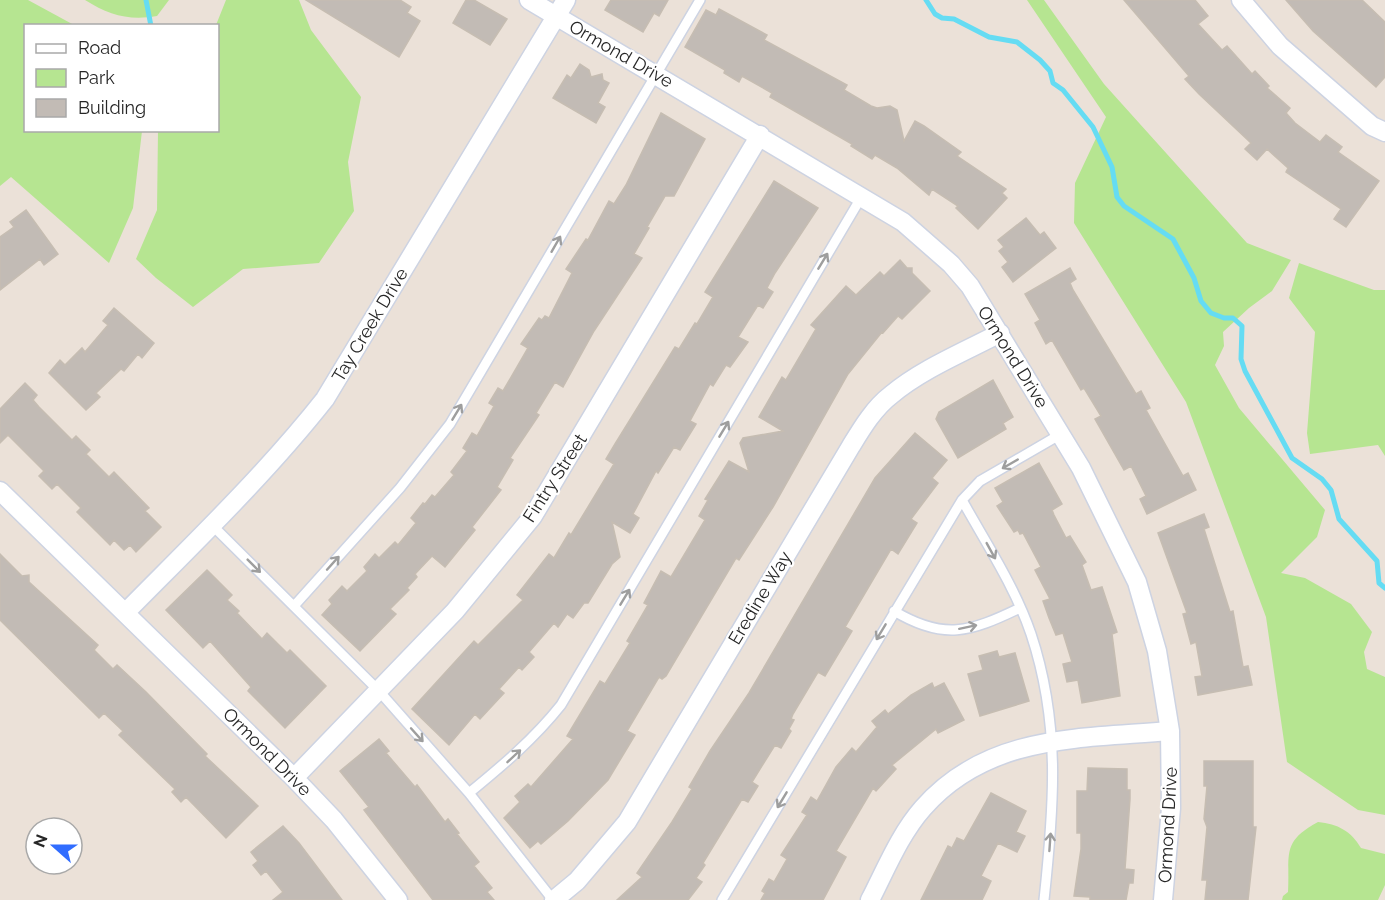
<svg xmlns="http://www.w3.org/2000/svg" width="1385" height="900" font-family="Raleway,sans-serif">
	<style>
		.green { fill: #b6e591 }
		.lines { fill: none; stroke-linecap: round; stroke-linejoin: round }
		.stream { stroke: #65dcf3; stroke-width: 5 }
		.building { fill: #c2bbb5; stroke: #c6bdb2; stroke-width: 1.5 }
		.lane-casing { stroke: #cdd3e2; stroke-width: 12 }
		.street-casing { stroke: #cdd3e2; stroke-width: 21 }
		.lane { stroke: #fff; stroke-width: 9 }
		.street { stroke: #fff; stroke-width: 18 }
		.oneway { stroke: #9e9e9e }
		.labels { text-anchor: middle; stroke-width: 4.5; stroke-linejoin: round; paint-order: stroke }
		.street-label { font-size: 18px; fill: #272727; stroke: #fff }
	</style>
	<rect width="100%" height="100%" fill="#ebe1d8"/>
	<path class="green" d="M0 0H28L74 25 26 26V130L142 131 133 208 109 263 11 177 0 186Z
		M85 0H169L157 16C129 21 109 15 85 0Z
		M226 0H299L311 30 361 97 348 162 354 211 319 263 243 269 193 307 156 278 136 259 157 210 158 131 218 130 216 25Z
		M1027 0H1044L1104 84 1247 243 1291 260 1272 291 1249 308 1223 332 1224 346 1215 365 1239 408 1325 510 1317 537 1281 573 1305 578 1351 604 1372 632 1364 652 1367 669 1385 677V815L1358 810 1287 762 1266 617 1186 402 1074 223 1075 183 1106 117Z
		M1299 263 1374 290H1385V456L1378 445 1310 454 1307 433 1315 332 1289 298Z
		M1318 822C1338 824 1351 831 1361 848L1385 854V885L1378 900H1282L1283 896 1288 892C1290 854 1281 842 1318 822Z"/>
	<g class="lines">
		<path class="stream" d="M146 0 151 26
			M926 0 935 14 942 18 954 19 989 37 1017 42 1040 60 1050 71 1053 83 1063 90 1093 127 1112 167 1117 197 1124 206 1173 239 1194 278 1201 301 1211 313 1224 318H1233L1242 326 1241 359 1245 371 1292 458 1322 479 1331 490 1339 519 1377 561 1379 583 1385 588"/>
	</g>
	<path class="building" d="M306 0H400L411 7 407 13 420 21 399 57Z
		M466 0H474L507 19 490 45 453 23Z
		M611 0H668L659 16 654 13 643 32 605 10Z
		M1124 0H1195L1208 16 1198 24 1222 50 1227 46 1252 74 1255 71 1269 86 1267 88 1290 108 1286 113 1295 123 1320 142 1326 135 1342 147 1338 152 1379 181 1346 227 1334 219 1341 209 1286 172 1288 168 1267 149 1257 160 1245 149 1251 143 1199 94 1185 79 1189 76Z
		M1286 0H1362L1385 22V77L1376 87 1313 31Z
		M719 9 767 35 764 40 847 85 844 90 871 106 877 108 890 106 897 110 904 141 915 121 924 126 961 152 957 156 1006 189 1002 193 1007 198 978 229 956 208 958 206 932 189 929 195 897 168 875 155 872 159 851 146 852 144 770 97 772 93 742 76 739 82 724 73 725 70 685 47 706 10 716 15Z
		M580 64 589 70 591 77 602 74 603 80 609 83 598 103 605 107 596 123 553 98 567 75 571 78Z
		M661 113 705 139 674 196H665L647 227 649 228 634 254 642 258 594 331 563 387 555 382 536 413 539 415 510 458 513 460 497 487 501 490 472 527 475 530 445 567 432 556 415 574 417 577 407 588 409 590 390 609 396 614 360 651 322 615 332 604 329 600 342 586 347 591 367 571 364 567 375 554 379 558 395 542 398 545 416 523 411 518 423 503 425 504 432 495 435 497 454 475 451 472 467 451 463 448 472 433 477 436 494 406 489 403 498 388 503 391 528 348 521 344 539 318 542 320 545 316 549 318 572 273 566 269 586 239 588 240 609 201 614 204 626 185Z
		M774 181 818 208 775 273 767 288 773 292 763 308 758 305 738 337 748 342 730 367 726 365 713 386 710 384 690 421 696 424 680 450 674 447 658 473 656 471 633 514 639 518 630 533 612 522 620 557 612 564 588 603H584L573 618 567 614 558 627 554 623 529 652 534 657 522 670 519 667 499 689 504 693 480 719 475 714 449 745 412 709 474 641 478 645 523 600 517 595 549 554 554 558 569 533 571 535 614 464 606 459 615 444 675 347 679 349 695 323 697 324 713 297 705 292Z
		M26 210 58 254 44 265 40 259 0 290V237L14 227 10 222Z
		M1026 218 1040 235 1044 232 1056 248 1013 282 1002 267 1008 262 999 251 1004 247 998 240Z
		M900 260 907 268H912V273L930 291 902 319 898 316 883 333 882 332 848 374 773 507 739 560 736 558 666 676 662 679 659 677 627 731 635 735 608 780 568 821 541 844 538 841 530 848 504 818 520 802 515 796 528 784 531 787 573 739 567 736 600 681 605 684 630 643 627 641 648 605 644 603 661 571 671 577 705 520 699 516 708 500 705 499 729 461 749 472 740 443 743 438 783 431 759 417 782 377 786 380 816 329 811 325 846 286 856 295 880 272 884 276Z
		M1070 268 1076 279 1070 283 1073 290 1136 394 1141 391 1150 408 1146 410 1183 476 1188 473 1196 490 1147 514 1140 499 1146 496 1131 466 1124 470 1095 419 1101 416 1084 388 1081 390 1052 340 1046 344 1035 323 1040 320 1025 294Z
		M114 308 154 343 142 358 138 354 124 371 121 369 96 393 100 397 86 410 49 373 60 360 65 365 82 348 85 352 108 325 103 321Z
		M993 380 1013 417 1003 423 1006 429 958 458 936 419 939 412Z
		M25 383 37 395 33 400 39 407 72 440 76 436 90 450 86 454 109 477 114 472 149 508 145 511 161 527 136 552 130 545 124 550 114 540 110 545 77 512 81 508 57 484 52 489 39 476 44 471 8 435 0 443V409Z
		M915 433 947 460 932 478 938 483 911 519 917 523 898 554 891 549 845 627 852 631 825 676 818 672 793 714 791 719 794 720 789 729 791 731 781 748 775 745 752 782 758 786 748 802 742 799 703 863 705 865 696 878 702 882 688 900H617L642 877 637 873 672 822 692 789 689 787 710 751 749 693 875 478Z
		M1039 463 1062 504 1052 510 1054 515 1066 538 1070 536 1086 562 1082 565 1091 590 1102 587 1117 632 1112 634 1120 696 1082 703 1078 680 1067 682 1063 664 1072 662 1063 633 1056 635 1049 618 1043 601 1050 599 1035 570 1041 567 1023 533 1020 534 1018 530 1014 532 997 506 1003 502 995 488Z
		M1204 514 1209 527 1204 529 1230 612 1233 611 1243 667 1248 666 1252 685 1198 695 1195 677 1202 676 1196 642 1191 644 1183 614 1187 613 1158 533Z
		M0 554 22 576 29 575V582L98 645 94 650 113 669 117 665 146 692 207 754 205 756 258 806 226 838 186 797 181 802 172 792 175 789 119 735 123 731 104 713 99 718 0 620Z
		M207 570 232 595 227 600 239 611 237 613 262 639 267 633 287 653 290 650 326 686 285 728 248 691 251 687 210 641 203 648 166 610Z
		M997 651 999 657 1015 653 1029 701 980 716 968 674 983 670 979 656Z
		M932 683 934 688 944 683 964 720 938 733 936 729 892 765 896 769 876 791 873 788 836 851 846 857 823 900H761L765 893 762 891 769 879 774 882 787 859 781 855 807 815 802 812 811 797 817 801 836 767 852 748 856 752 877 727 872 721 885 710 888 714 911 695Z
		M379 739 389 751 386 753 415 787 417 785 445 822 448 819 459 833 457 834 479 862 474 866 492 888 487 892 494 900H433L364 810 369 807 340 771Z
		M1204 761H1253V827H1256L1248 900H1205L1207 880H1202L1207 827 1204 819 1207 786H1204Z
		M1088 768 1127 769V790H1130V799L1125 869 1134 870 1133 883H1129L1126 900H1090V897L1074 896 1081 849V833H1077V791H1087Z
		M991 793 1026 811 1016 832 1025 836 1017 852 998 843 981 876 991 881 982 900H921L948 846 952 848 957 838 964 841Z
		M283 826 299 843 342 900H273L283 892 266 871 261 875 253 865 258 861 251 852Z"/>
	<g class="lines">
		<defs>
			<path id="lane" d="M962 500C986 543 1015 587 1031 634 1061 724 1054 807 1044 900
				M212 525 379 691 469 793 553 900
				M294 606 400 488 450 424 700 0
				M894 611C944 641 970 632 1020 608
				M469 793C502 766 534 739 561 705L862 196
				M722 900 962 500 980 481 1061 434"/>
			<path id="street" d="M529 0 903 222 951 264 970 286 1081 468 1137 582 1157 651 1170 731 1171 808 1163 900
				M1241 0 1280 46 1372 126 1385 132
				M0 491 294 778 334 820 398 900
				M126 612C194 543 265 475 325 399L566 0
				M294 778 455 611 533 516 760 135
				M554 900 577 881 627 822 851 446C862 428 874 408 891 395 922 369 964 352 1000 333
				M870 900C886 869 900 834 923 808 988 734 1080 739 1170 731"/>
		</defs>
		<use href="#lane" class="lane-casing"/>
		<use href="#street" class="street-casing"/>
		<use href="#lane" class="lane"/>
		<use href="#street" class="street"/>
	</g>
	<defs><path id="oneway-shaft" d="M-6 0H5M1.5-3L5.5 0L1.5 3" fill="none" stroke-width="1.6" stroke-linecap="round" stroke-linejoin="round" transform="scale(1.5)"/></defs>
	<g class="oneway">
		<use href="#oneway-shaft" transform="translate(556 244) rotate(-60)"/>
		<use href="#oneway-shaft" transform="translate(823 261) rotate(-59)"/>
		<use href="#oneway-shaft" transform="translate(457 412) rotate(-59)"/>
		<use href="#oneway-shaft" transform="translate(724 429) rotate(-59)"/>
		<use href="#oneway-shaft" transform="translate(1010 464) rotate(150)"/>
		<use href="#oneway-shaft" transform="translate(991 551) rotate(61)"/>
		<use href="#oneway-shaft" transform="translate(333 563) rotate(-48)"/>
		<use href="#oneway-shaft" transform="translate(254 566) rotate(45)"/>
		<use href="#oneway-shaft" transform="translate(625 597) rotate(-59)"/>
		<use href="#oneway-shaft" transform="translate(968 627) rotate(-12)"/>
		<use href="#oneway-shaft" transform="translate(881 632) rotate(121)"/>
		<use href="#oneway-shaft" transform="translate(417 735) rotate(48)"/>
		<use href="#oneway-shaft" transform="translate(514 756) rotate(-43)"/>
		<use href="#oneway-shaft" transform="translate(782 800) rotate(121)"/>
		<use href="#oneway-shaft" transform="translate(1050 842) rotate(-86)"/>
	</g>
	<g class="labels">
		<g class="street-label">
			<text transform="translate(621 54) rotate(30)" y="6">Ormond Drive</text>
			<text transform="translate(370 325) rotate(-59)" y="6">Tay Creek Drive</text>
			<text transform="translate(1013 357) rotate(58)" y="6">Ormond Drive</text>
			<text transform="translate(555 478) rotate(-57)" y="6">Fintry Street</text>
			<text transform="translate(760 598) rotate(-59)" y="6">Eredine Way</text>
			<text transform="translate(267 752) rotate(45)" y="6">Ormond Drive</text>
			<text transform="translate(1168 825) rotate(-87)" y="6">Ormond Drive</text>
		</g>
	</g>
	<rect x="24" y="24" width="195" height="108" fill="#ffffff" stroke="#a9a9a9" stroke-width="1.5"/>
	<rect x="36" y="44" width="30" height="9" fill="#ffffff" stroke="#a9a9a9" stroke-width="1.5"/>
	<text x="78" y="54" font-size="18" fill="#272727">Road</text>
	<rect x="36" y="69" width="30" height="18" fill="#b6e591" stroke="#a9a9a9" stroke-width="1.5"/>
	<text x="78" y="84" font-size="18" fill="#272727">Park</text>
	<rect x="36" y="99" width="30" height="18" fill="#c2bbb5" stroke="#a9a9a9" stroke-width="1.5"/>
	<text x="78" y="114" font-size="18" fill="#272727">Building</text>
	<g transform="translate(54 846) rotate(291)"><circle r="28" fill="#ffffff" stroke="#a9a9a9" stroke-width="1.5"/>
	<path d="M0-4.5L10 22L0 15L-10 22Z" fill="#316dff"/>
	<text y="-9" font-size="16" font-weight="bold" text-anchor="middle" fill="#272727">N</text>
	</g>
</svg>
